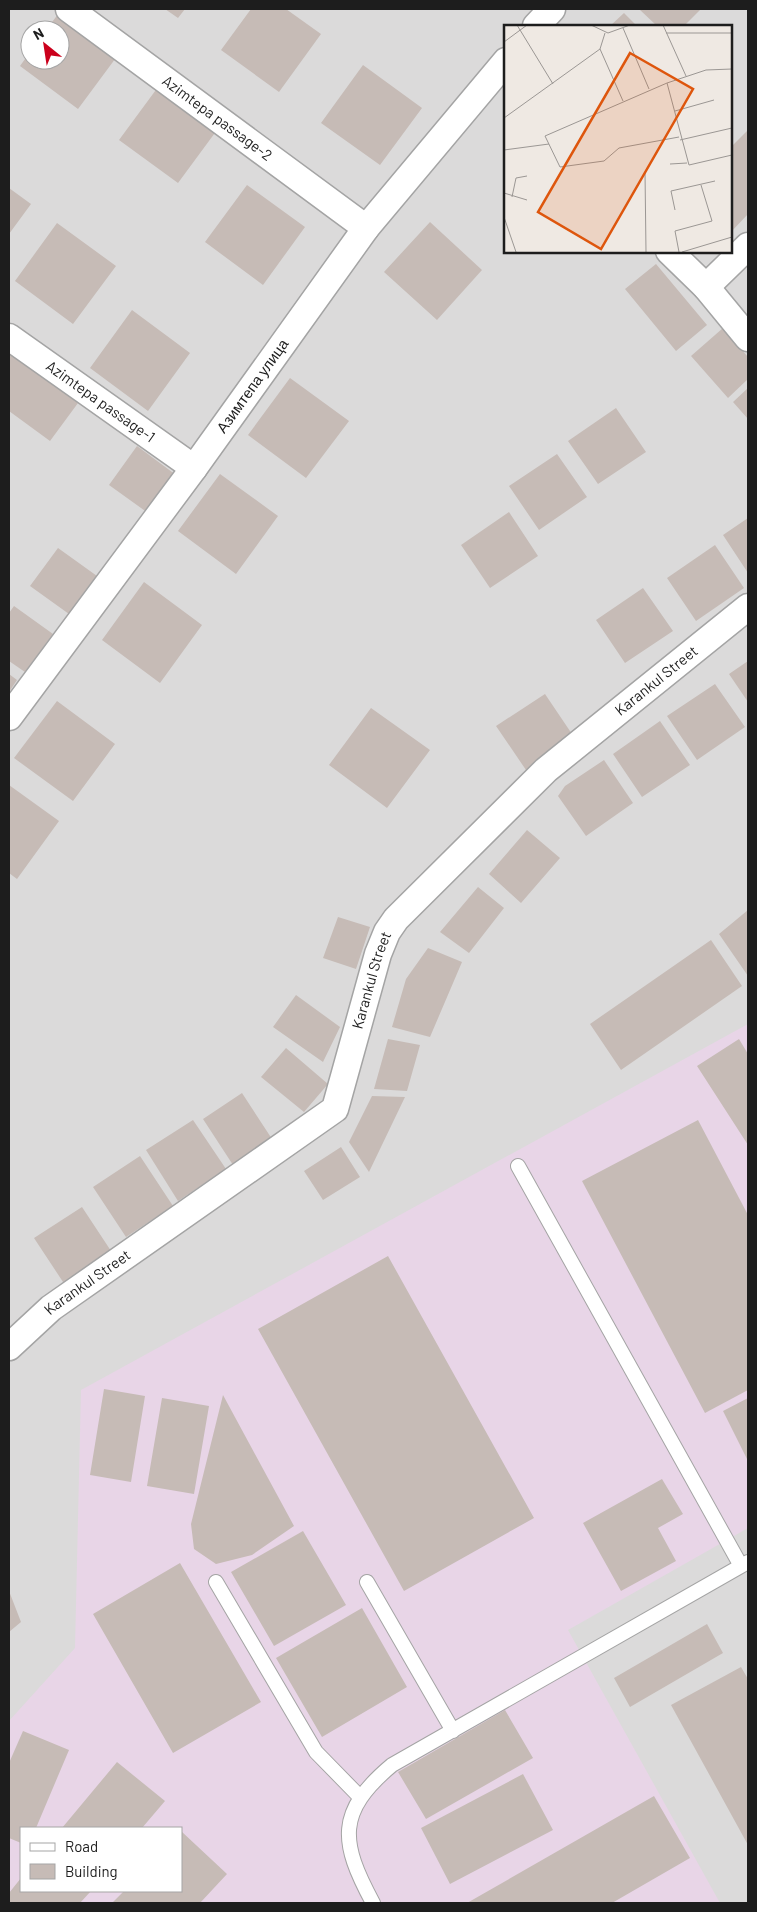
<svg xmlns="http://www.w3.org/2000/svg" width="757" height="1912" font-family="Barlow,sans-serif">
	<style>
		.residential { fill: #dbdada; fill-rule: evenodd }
		.industrial { fill: #e8d5e7; fill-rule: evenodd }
		.building { fill: #c6bbb6 }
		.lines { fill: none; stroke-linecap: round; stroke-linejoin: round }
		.lane-casing { stroke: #a4a4a4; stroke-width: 16 }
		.street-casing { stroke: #a4a4a4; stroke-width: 29 }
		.lane { stroke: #fff; stroke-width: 14 }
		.street { stroke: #fff; stroke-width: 26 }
		.labels { text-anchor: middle; stroke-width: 5; stroke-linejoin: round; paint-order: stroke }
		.street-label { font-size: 15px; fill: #1d1d1d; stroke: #fff }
		.inset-road { fill: none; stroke: #9b9794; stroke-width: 1 }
		.view { fill: #de560d; fill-opacity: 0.15; stroke: #de560d; stroke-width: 2.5 }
		.inset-edge { fill: none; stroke: #1d1d1d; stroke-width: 2.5 }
	</style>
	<rect width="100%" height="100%" fill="#efe9e3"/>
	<path class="residential" d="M9 9H748V1903H9ZM506 26H731V251H506ZM30 30H60V60H30ZM21 1828H181V1891H21Z"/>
	<path class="industrial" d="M748 1024V1528L568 1630 720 1903H9V1721L75 1648 81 1390ZM21 1828H181V1891H21Z"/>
	<path class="building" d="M62 9 121 51 78 109 20 66 30 52V60H60V30H46Z
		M165 9H185L178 18Z
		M251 9H286L321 34 279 92 221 50Z
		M639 9H701L684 26H657Z
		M624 13 637 26H610Z
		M363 65 422 108 380 165 321 123Z
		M161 83 220 126 178 183 119 140Z
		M748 130V214L731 232V147Z
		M247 185 305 227 263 285 205 242Z
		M9 188 31 204 9 234Z
		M430 222 482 270 437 320 384 272Z
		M57 223 116 266 73 324 15 281Z
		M656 264 707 325 676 351 625 289Z
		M132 310 190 353 148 411 90 368Z
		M723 328 748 357V379L728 398 691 356Z
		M9 352 78 403 50 441 9 411Z
		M290 378 349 421 306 478 248 435Z
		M748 388V419L733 402Z
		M616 408 646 452 598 484 568 441Z
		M137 446 176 475 148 513 109 485Z
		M557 454 587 497 539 530 509 486Z
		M220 474 278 516 236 574 178 531Z
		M509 512 538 556 490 588 461 545Z
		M748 518V573L723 535Z
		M715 545 744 588 696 621 667 578Z
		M58 548 97 576 69 614 30 586Z
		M144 582 202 625 160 683 102 640Z
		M643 588 673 631 625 663 596 620Z
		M14 606 53 634 25 672 9 661V613Z
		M748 661V702L729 674Z
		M9 674 17 680 9 692Z
		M715 684 745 727 697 760 667 716Z
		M545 694 574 737 526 770 496 726Z
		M57 701 115 744 73 801 14 758Z
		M371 708 430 750 387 808 329 765Z
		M660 721 690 765 642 797 613 754Z
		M604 760 633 803 586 836 558 796 565 786Z
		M9 785 59 821 17 879 9 873Z
		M527 830 560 858 521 903 489 874Z
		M478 887 504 908 469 953 440 932Z
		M748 910V976L719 934Z
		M338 917 370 927 356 969 323 958Z
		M711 940 742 986 621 1070 590 1024Z
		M428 948 462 962 430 1037 392 1027 406 979Z
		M296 995 340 1027 323 1062 273 1027Z
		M388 1039 420 1045 407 1091 374 1089Z
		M739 1039 748 1054V1145L697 1066Z
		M286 1048 328 1084 304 1112 261 1077Z
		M242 1093 272 1139 233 1165 203 1119Z
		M372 1096 405 1097 369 1172 349 1142Z
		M193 1120 226 1169 178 1201 146 1150Z
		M698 1120 748 1215V1390L705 1413 582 1181Z
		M341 1147 360 1177 323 1200 304 1171Z
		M140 1156 173 1206 126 1237 93 1187Z
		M82 1207 115 1257 67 1288 34 1238Z
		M388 1256 534 1518 404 1591 258 1329Z
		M104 1389 145 1396 131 1482 90 1475Z
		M223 1395 294 1526 252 1555 216 1564 194 1549 191 1524Z
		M162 1398 209 1406 194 1494 147 1486Z
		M748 1398V1461L723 1411Z
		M662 1479 683 1514 658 1528 676 1561 621 1591 583 1523Z
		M303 1531 346 1605 274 1646 231 1572Z
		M180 1563 261 1702 173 1753 93 1614Z
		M9 1591 21 1622 9 1632Z
		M362 1608 407 1687 322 1737 276 1658Z
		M707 1624 723 1653 630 1707 614 1678Z
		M741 1667 748 1679V1845L671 1705Z
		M505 1710 533 1758 426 1819 398 1772Z
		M23 1731 69 1750 36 1828H21V1843L9 1838V1763Z
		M117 1762 165 1801 142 1828H62Z
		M523 1774 553 1830 450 1884 421 1828Z
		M654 1796 690 1858 612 1903H467Z
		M181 1831 227 1874 200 1903H112L124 1891H181Z
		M21 1878V1891H91L80 1903H9V1893Z"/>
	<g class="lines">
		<defs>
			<path id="lane" d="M518 1166 741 1566
				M216 1582 316 1752 360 1797
				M367 1582 453 1731
				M373 1903C340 1842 336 1812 392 1765L748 1562"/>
			<g id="street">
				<path id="s1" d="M69 9 366 228"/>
				<path d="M536 26 552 9"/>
				<path d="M669 251 706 287 748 338"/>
				<path d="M706 287 748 246"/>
				<path id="s2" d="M9 337 194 468"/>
				<path id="s3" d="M9 717 194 468 366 228 506 61"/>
				<path id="s4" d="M9 1347 51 1308 335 1109 378 954 387 932 396 919 546 770 748 607"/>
			</g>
		</defs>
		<use href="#lane" class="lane-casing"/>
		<use href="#street" class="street-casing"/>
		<use href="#lane" class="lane"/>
		<use href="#street" class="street"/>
	</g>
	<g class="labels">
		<g class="street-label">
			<text dy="5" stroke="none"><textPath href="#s1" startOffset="184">Azimtepa passage-2</textPath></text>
			<text dy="5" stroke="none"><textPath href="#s3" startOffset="411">Азимтепа улица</textPath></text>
			<text dy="5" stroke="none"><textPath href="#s2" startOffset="112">Azimtepa passage-1</textPath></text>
			<text dy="5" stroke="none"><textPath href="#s4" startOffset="958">Karankul Street</textPath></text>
			<text dy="5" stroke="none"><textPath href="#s4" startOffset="538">Karankul Street</textPath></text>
			<text dy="5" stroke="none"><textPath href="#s4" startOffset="102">Karankul Street</textPath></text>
		</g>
	</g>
	<g transform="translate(504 25)">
		<rect width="228" height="228" fill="#efe9e3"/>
		<path class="inset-road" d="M13 0 49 59M87 0 104 8 126 0M159 0 182 51M119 3 145 64M162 8H228M0 17 23 0M96 24 119 76M163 58 185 140 228 130M171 86 210 75M0 93 96 24 101 8M175 112 115 123 100 136 56 142 41 111 163 58 202 45 228 44M176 115 228 103M0 125 45 119M166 139 183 138M141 147 142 227M0 168 23 175M8 172 12 153 23 151M171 185 167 166 211 156M0 192 12 227M175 227 171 206 208 196 197 160M178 227 228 212"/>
		<path class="view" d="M126 28 189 64 97 224 34 187Z"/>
		<rect width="228" height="228" class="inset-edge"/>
	</g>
	<rect width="757" height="1912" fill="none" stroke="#1d1d1d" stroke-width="20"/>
	<rect x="20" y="1827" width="162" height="65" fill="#ffffff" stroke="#a5a5a5"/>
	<rect x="30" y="1843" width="25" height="8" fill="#ffffff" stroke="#a5a5a5"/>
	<text x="65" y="1852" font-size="15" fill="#1d1d1d">Road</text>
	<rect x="30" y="1864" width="25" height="15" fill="#c6bbb6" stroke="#a5a5a5"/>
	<text x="65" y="1877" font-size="15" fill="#1d1d1d">Building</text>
	<g transform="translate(45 45) rotate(330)"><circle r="24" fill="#ffffff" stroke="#a5a5a5"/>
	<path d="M0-4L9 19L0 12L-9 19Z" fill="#cb001c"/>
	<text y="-8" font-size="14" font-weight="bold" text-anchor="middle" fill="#1d1d1d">N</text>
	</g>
</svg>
